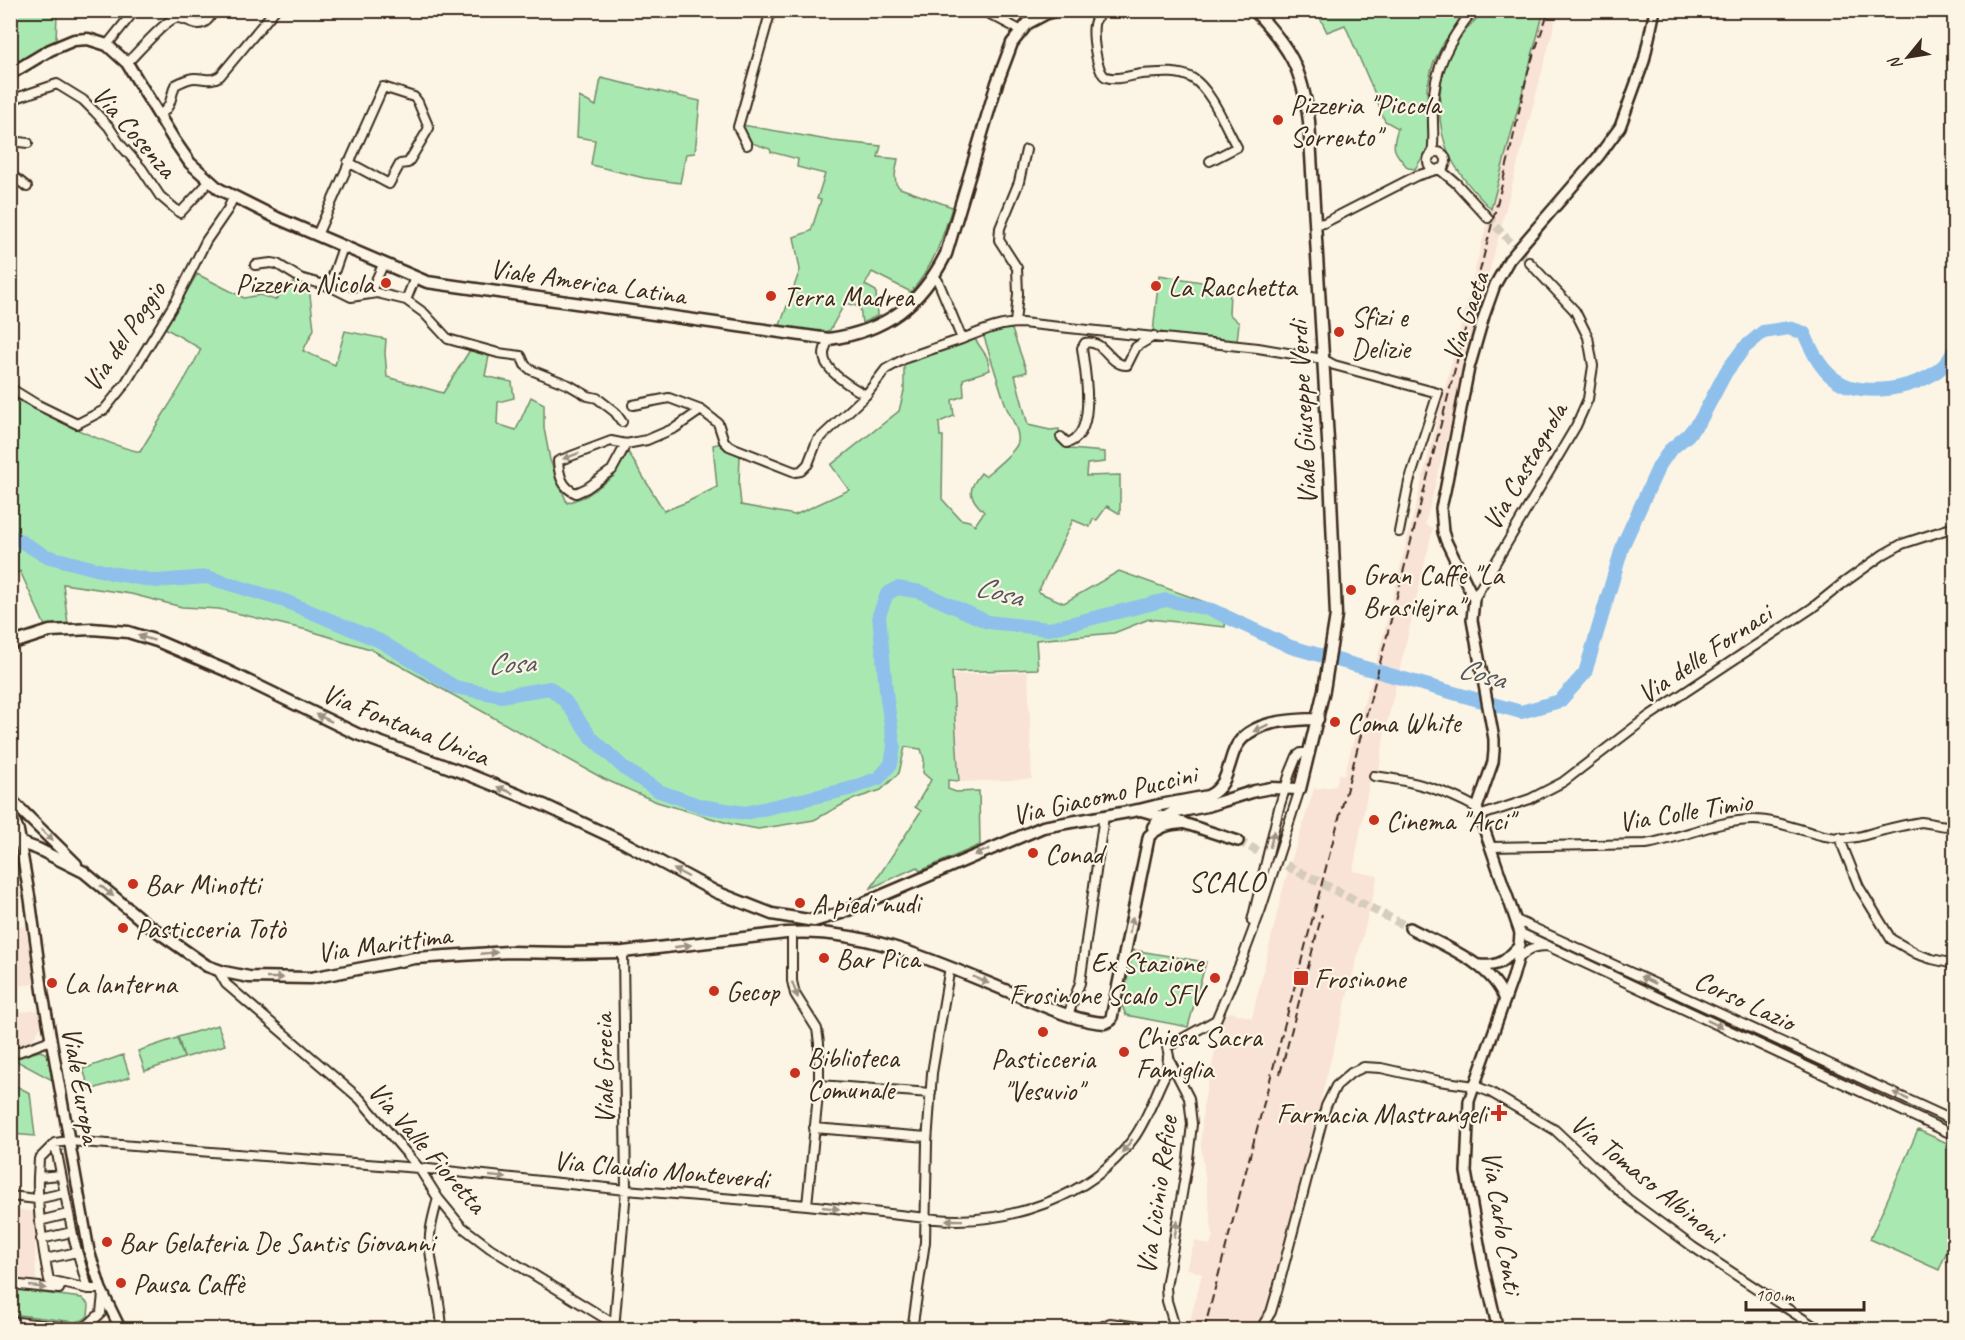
<svg xmlns="http://www.w3.org/2000/svg" width="1965" height="1340" font-family="Caveat,sans-serif">
	<style>
		.built { fill: #f9e2d6 }
		.green { fill: #a9e9b1; stroke: #728a68; stroke-width: 1.5 }
		.lines { fill: none; stroke-linecap: round; stroke-linejoin: round }
		.river { stroke: #8fc0eb; stroke-width: 14 }
		.minor-tunnel { stroke: #d5ccbd; stroke-width: 8; stroke-dasharray: 8 4; stroke-linecap: butt }
		.tertiary-tunnel { stroke: #d5ccbd; stroke-width: 9; stroke-dasharray: 9 4.5; stroke-linecap: butt }
		.minor-casing { stroke: #3b2a1e; stroke-width: 12 }
		.tertiary-casing { stroke: #3b2a1e; stroke-width: 14 }
		.secondary-casing { stroke: #3b2a1e; stroke-width: 15 }
		.minor { stroke: #fcf5e5; stroke-width: 8 }
		.tertiary { stroke: #fcf5e5; stroke-width: 9 }
		.secondary { stroke: #fcf5e5; stroke-width: 10 }
		.rail { stroke: #3b2a1e; stroke-width: 2; stroke-dasharray: 9 4.5; stroke-linecap: butt }
		.oneway { fill: #9c9082 }
		.poi-dot { fill: #c8321e; stroke: #fcf5e5; stroke-width: 2 }
		.labels { text-anchor: middle; stroke-width: 4.5; stroke-linejoin: round; paint-order: stroke }
		.poi-label { font-size: 28px; fill: #3b2a1e; stroke: #fcf5e5; text-anchor: start }
		.street-label { font-size: 28px; fill: #3b2a1e; stroke: #fcf5e5 }
		.water-label { font-size: 30px; font-style: italic; fill: #54575c; stroke: #fcf5e5 }
		.neighbourhood-label { font-size: 30px; letter-spacing: 1.5px; fill: #3b2a1e; stroke: #fcf5e5 }
	</style>
	<rect width="100%" height="100%" fill="#fcf5e5"/>
	<filter id="ink" filterUnits="userSpaceOnUse"><feTurbulence type="fractalNoise" baseFrequency=".0167" numOctaves="2"/><feDisplacementMap in="SourceGraphic" scale="12" xChannelSelector="R" yChannelSelector="G"/><feConvolveMatrix kernelMatrix="1 2 1 2 8 2 1 2 1" color-interpolation-filters="sRGB"/></filter>
	<g filter="url(#ink)">
		<path class="built" d="M1544 11H1558L1492 261 1425 525 1433 528 1384 736 1379 771 1371 773 1353 871 1378 876 1290 1219 1262 1318 1248 1329H1188L1202 1274 1186 1268 1195 1241 1210 1245 1213 1236 1201 1146 1203 1106 1222 1021 1225 1015 1231 1012 1252 1018 1285 881 1314 789 1336 786 1339 774 1344 775 1368 689 1371 684 1481 246Z
			M1028 672 1032 779 960 782 954 675Z
			M26 926 34 984 11 987V928Z
			M39 1010 41 1027 32 1041 11 1049V1013Z
			M10 1208 34 1212 36 1284 11 1281Z"/>
		<path class="green" d="M11 11H62L57 15 56 40 11 68Z
			M1329 11H1467L1443 44 1433 64 1427 88 1429 147 1415 169 1408 168C1393 151 1391 149 1398 128L1385 121 1383 117 1375 94 1345 25 1327 32 1320 18 1329 13Z
			M1483 11H1544L1491 209C1456 174 1436 146 1440 95 1441 81 1442 68 1449 55 1457 38 1471 25 1483 11Z
			M601 78 700 101 695 153 686 154 680 183 644 178 591 165 595 140 577 137 579 97 596 106Z
			M742 125 833 141 881 146 878 157 898 159 895 175 896 184 900 188 952 207C942 240 934 265 911 292L872 272 865 285 876 291 877 316 862 323 860 307 845 303 830 330 825 332 779 328 800 270 794 237 811 231 821 200 817 199 825 174 797 167 798 159 771 152 770 149 749 142Z
			M197 274 244 298 260 295 275 300 294 282 309 287 314 329 303 351 335 365 345 331 386 339 385 353 387 377 443 393 470 350 489 356 485 376 512 382 514 398 498 402 497 424 516 430 531 397 544 404V428L550 460 567 503 586 496 614 476 628 452 664 511 687 502 717 487 713 445 721 443 729 451 740 455 739 485 741 505 795 515 849 490 831 465 899 411 904 391V362L975 339 987 357 990 370 963 379 964 396 952 400 954 416 939 422 940 436H943L942 499 960 519 969 521 975 525 984 512C968 496 967 490 981 473L985 476C993 469 1016 452 1018 442 1020 430 1010 417 1006 406 998 382 991 358 983 334L1011 327 1027 372 1015 375 1028 425 1050 430 1059 429 1060 442 1070 449 1105 452V462L1087 464 1086 476 1120 475V514L1107 506 1097 520 1093 519 1090 527 1073 520 1038 592 1064 603 1119 571 1227 610 1225 627 1149 619 1114 633 1036 640 1038 669 952 672 959 781 948 780V789L956 792 979 791 980 845 920 871 917 867 871 888 921 811 915 807 931 780 923 773 924 759 921 749 905 747 899 773 881 790 851 800 814 820 758 829 731 824 657 802 604 779 370 649 307 630 219 609 182 607 131 594 63 584 68 624 46 628 20 571 11 577 10 396C52 417 94 441 140 452 160 418 184 385 201 349L165 328Z
			M1159 275 1220 285 1219 291 1230 293 1229 314 1239 323 1237 341 1153 333Z
			M1133 950 1206 962 1188 1027 1126 1015 1122 1006Z
			M218 1025 225 1045 184 1058 178 1037Z
			M177 1038 184 1058 145 1071 138 1051Z
			M40 1051 45 1053 49 1060 52 1080 13 1059Z
			M123 1055 130 1077 90 1090 83 1069Z
			M14 1085 30 1093 35 1136 11 1134V1087Z
			M1918 1130 1954 1146V1234L1939 1270 1870 1239Z
			M11 1289 82 1298 89 1305 88 1316 83 1320 75 1322 11 1314Z"/>
		<g class="lines">
			<path class="river" d="M10 535 46 556 111 573 156 581 207 577 285 601 380 641 455 687 501 696 550 688 565 701 591 737 625 769 659 791 701 806 745 813 849 789 879 778 891 764 894 746 887 700 879 615 887 594 897 588 921 592 988 622 1049 629 1166 600 1212 610 1291 647 1521 712 1560 701 1585 673 1623 545 1659 466 1670 450 1688 435 1701 419 1726 372 1744 348 1763 332 1789 328 1804 333C1813 353 1822 374 1843 384 1874 399 1944 384 1954 349"/>
			<path class="minor-tunnel" d="M1488 218 1529 262"/>
			<path class="tertiary-tunnel" d="M1238 841 1410 928"/>
			<defs>
				<path id="minor" d="M982 10 1022 31
					M1109 10C1102 12 1098 15 1095 21 1091 30 1096 73 1106 77 1117 81 1131 75 1142 74 1158 73 1178 70 1192 78 1211 89 1226 128 1237 147L1210 161
					M107 45 135 10
					M127 63C137 53 162 24 173 19 183 14 196 29 205 22 209 20 212 14 214 10
					M10 97H19L57 84 83 100 95 112 109 127 120 144 142 169 160 196 180 213 209 182
					M159 115C172 107 170 99 175 85 182 82 187 78 195 78 205 78 210 82 220 76L275 10
					M10 141 28 143
					M747 145 738 127 771 10
					M1428 161a9 9 0 1 1 18 0a9 9 0 1 1-18 0Z
					M1432 154C1435 138 1432 123 1433 107 1434 67 1449 41 1473 10
					M1439 169 1456 183 1488 218
					M10 177 17 179 27 187
					M1316 224 1324 223 1416 176 1436 170
					M317 235 383 87 414 97 418 102 429 128 408 163 400 164 389 184 348 162
					M255 265 271 263 277 264 300 278 331 287 351 297 377 293 406 300 424 313 448 339 498 353 521 356 525 365 531 370 569 385 588 396 597 398 615 412 622 422
					M934 276 938 281 962 339C982 331 1000 323 1022 323L1258 348 1323 359 1334 365 1438 393 1409 482 1399 532
					M329 287 343 247
					M370 293 383 265
					M406 300 415 278
					M1015 323 1018 294 1017 268 999 240 1000 228 1019 182 1026 150
					M829 339C827 344 824 349 824 354 823 371 853 388 866 395L886 369 906 358 962 339
					M10 388 36 404 77 424 104 410 125 384 177 299 206 241 228 209 233 198
					M633 405 669 398 701 410
					M1061 437 1067 443C1098 435 1085 371 1082 348L1085 343C1105 339 1109 366 1127 365L1136 347 1154 336
					M626 444 612 470 587 488 576 493C562 488 559 475 558 461L611 441 626 444 647 440 675 428 701 410 718 423 724 441 729 446 795 472 801 471 808 464 817 441 866 395
					M1474 599 1576 426 1588 399 1593 366 1588 337 1575 311 1529 262
					M1374 776C1413 781 1443 789 1477 808
					M1479 816 1530 799 1563 782 1649 716 1812 608 1842 584 1884 554 1902 544 1954 527
					M1839 837 1859 887 1891 939 1917 954 1932 959 1954 964
					M1490 847 1646 844C1683 838 1716 820 1754 820 1786 820 1817 840 1849 838 1860 838 1873 832 1884 830 1896 827 1909 824 1921 822 1932 823 1943 827 1954 826
					M1516 920 1954 1121
					M1252 921 1279 808 1290 773 1297 756 1301 753H1310
					M792 932V981L795 994 817 1029 819 1043V1085L807 1205
					M1520 933 1954 1135
					M1518 959C1527 950 1533 946 1547 946
					M218 970 226 984 360 1099 419 1168 438 1198 461 1226 490 1248 624 1330
					M1068 1015 1080 983 1104 816
					M10 1055 51 1040
					M819 1085 931 1093
					M814 1128 927 1137
					M61 1175 38 1177C37 1212 42 1245 49 1280L88 1289H101
					M38 1177 39 1159 55 1143
					M10 1196 37 1199 64 1193
					M438 1198C434 1214 428 1232 430 1250 433 1276 441 1302 442 1330
					M39 1221 68 1214
					M41 1239 72 1232
					M45 1259 77 1252
					M10 1284 59 1289 62 1283
					M88 1289 74 1240 55 1143 69 1141 419 1168 626 1190 807 1205 936 1219C1008 1225 1090 1198 1133 1139 1147 1120 1154 1097 1164 1077L1167 1071 1168 1056
					M10 1321 82 1330
					M81 1329 89 1324 101 1313 103 1294
					M614 1330 626 1190 623 952
					M912 1330 925 1242 927 1143 932 1073 950 967
					M1095 1330 1110 1323 1161 1330
					M1164 1330 1169 1329 1174 1324 1167 1301 1166 1287 1188 1159 1192 1124 1189 1098 1170 1061 1167 1047 1216 1020 1243 957 1261 909 1300 789
					M1260 1330 1271 1312 1278 1288 1326 1106 1336 1086 1351 1073 1364 1067 1381 1068 1439 1081 1475 1086 1490 1092 1555 1130 1628 1199 1693 1247 1820 1330"/>
				<path id="tertiary" d="M1139 810 1174 820 1238 841
					M20 842 30 899 43 994 89 1251 101 1289 121 1330
					M1410 928C1443 946 1492 963 1505 1000
					M1479 965C1501 967 1506 960 1520 945
					M1498 1330 1483 1266 1466 1172 1469 1101 1513 977 1518 959 1520 933 1477 808 1493 762 1494 751V739L1472 620 1474 599 1446 541 1443 532 1441 508 1445 491 1469 368 1484 316 1495 285 1509 260 1598 157 1620 127 1644 61 1655 10"/>
				<path id="secondary" d="M10 74 50 50 74 40 88 39 107 45 127 63 174 140 190 163 219 189 277 218 427 282 829 339C886 331 920 305 946 254L997 83 1012 43 1028 23 1045 14 1057 10
					M10 644 50 631 92 629 128 632 157 641 225 670 357 734 467 774 546 806 625 843 716 892 772 914 814 921 841 913 1043 827 1139 810 1155 806 1208 796C1226 787 1227 771 1233 754 1244 720 1289 720 1318 719
					M10 799 76 864
					M10 809 18 831 20 842
					M1153 827 1158 821 1172 813 1207 806 1255 791 1271 788 1300 789 1324 690 1336 615 1330 474 1309 121C1302 68 1290 48 1254 10
					M10 839 38 849 84 872 144 922 207 966 224 972 249 977 311 978 415 958 508 952 566 953 623 952 786 933C869 927 947 967 1022 997 1049 1008 1076 1021 1105 1023L1111 1020 1149 836C1160 826 1169 824 1183 823"/>
			</defs>
			<use href="#minor" class="minor-casing"/>
			<use href="#tertiary" class="tertiary-casing"/>
			<use href="#secondary" class="secondary-casing"/>
			<use href="#minor" class="minor"/>
			<use href="#tertiary" class="tertiary"/>
			<use href="#secondary" class="secondary"/>
			<path class="rail" d="M1280 1074 1322 914
				M1204 1330 1381 659 1508 161 1528 71 1549 10"/>
		</g>
		<defs><path id="oneway-solid" d="M-6-.8H1V-3.2L6.5 0L1 3.2V.8H-6Z" transform="scale(1.5)"/></defs>
		<g class="oneway">
			<use href="#oneway-solid" transform="translate(571 456) rotate(160)"/>
			<use href="#oneway-solid" transform="translate(146 638) rotate(-163)"/>
			<use href="#oneway-solid" transform="translate(324 718) rotate(-154)"/>
			<use href="#oneway-solid" transform="translate(1261 728) rotate(155)"/>
			<use href="#oneway-solid" transform="translate(505 790) rotate(-158)"/>
			<use href="#oneway-solid" transform="translate(47 835) rotate(44)"/>
			<use href="#oneway-solid" transform="translate(1272 839) rotate(-76)"/>
			<use href="#oneway-solid" transform="translate(982 852) rotate(157)"/>
			<use href="#oneway-solid" transform="translate(681 873) rotate(-152)"/>
			<use href="#oneway-solid" transform="translate(107 891) rotate(40)"/>
			<use href="#oneway-solid" transform="translate(1131 925) rotate(-78)"/>
			<use href="#oneway-solid" transform="translate(683 946) rotate(-8)"/>
			<use href="#oneway-solid" transform="translate(489 953) rotate(-5)"/>
			<use href="#oneway-solid" transform="translate(275 978)"/>
			<use href="#oneway-solid" transform="translate(981 980) rotate(24)"/>
			<use href="#oneway-solid" transform="translate(1648 980) rotate(-155)"/>
			<use href="#oneway-solid" transform="translate(795 990) rotate(70)"/>
			<use href="#oneway-solid" transform="translate(1715 1024) rotate(25)"/>
			<use href="#oneway-solid" transform="translate(1901 1096) rotate(-155)"/>
			<use href="#oneway-solid" transform="translate(1127 1146) rotate(128)"/>
			<use href="#oneway-solid" transform="translate(498 1177) rotate(6)"/>
			<use href="#oneway-solid" transform="translate(831 1208) rotate(6)"/>
			<use href="#oneway-solid" transform="translate(954 1220) rotate(-179)"/>
			<use href="#oneway-solid" transform="translate(1176 1229) rotate(-79)"/>
			<use href="#oneway-solid" transform="translate(38 1287) rotate(7)"/>
		</g>
	</g>
	<g class="poi-dot">
		<circle cx="1278" cy="120" r="6"/>
		<circle cx="386" cy="283" r="6"/>
		<circle cx="1156" cy="286" r="6"/>
		<circle cx="771" cy="296" r="6"/>
		<circle cx="1339" cy="332" r="6"/>
		<circle cx="1351" cy="590" r="6"/>
		<circle cx="1335" cy="722" r="6"/>
		<circle cx="1374" cy="820" r="6"/>
		<circle cx="1033" cy="853" r="6"/>
		<circle cx="133" cy="884" r="6"/>
		<circle cx="800" cy="903" r="6"/>
		<circle cx="123" cy="928" r="6"/>
		<circle cx="824" cy="958" r="6"/>
		<circle cx="1215" cy="978" r="6"/>
		<rect x="1293" y="970" width="16" height="16" rx="3"/>
		<circle cx="52" cy="983" r="6"/>
		<circle cx="714" cy="991" r="6"/>
		<circle cx="1043" cy="1032" r="6"/>
		<circle cx="1124" cy="1052" r="6"/>
		<circle cx="795" cy="1073" r="6"/>
		<path d="M1496 1104h6v6h6v6h-6v6h-6v-6h-6v-6h6z"/>
		<circle cx="107" cy="1242" r="6"/>
		<circle cx="121" cy="1283" r="6"/>
	</g>
	<g class="labels">
		<g class="poi-label">
			<text x="1290" y="114">Pizzeria "Piccola<tspan x="1290" dy="32">Sorrento"</tspan></text>
			<text x="374" y="293" text-anchor="end">Pizzeria Nicola</text>
			<text x="1168" y="296">La Racchetta</text>
			<text x="783" y="306">Terra Madrea</text>
			<text x="1351" y="326">Sfizi e<tspan x="1351" dy="32">Delizie</tspan></text>
			<text x="1363" y="584">Gran Caffè "La<tspan x="1363" dy="32">Brasilejra"</tspan></text>
			<text x="1347" y="732">Coma White</text>
			<text x="1386" y="830">Cinema "Arci"</text>
			<text x="1045" y="863">Conad</text>
			<text x="145" y="894">Bar Minotti</text>
			<text x="812" y="913">A piedi nudi</text>
			<text x="135" y="938">Pasticceria Totò</text>
			<text x="836" y="968">Bar Pica</text>
			<text x="1203" y="972" text-anchor="end">Ex Stazione<tspan x="1203" dy="32">Frosinone Scalo SFV</tspan></text>
			<text x="1314" y="988">Frosinone</text>
			<text x="64" y="993">La lanterna</text>
			<text x="726" y="1001">Gecop</text>
			<text x="1136" y="1046">Chiesa Sacra<tspan x="1136" dy="32">Famiglia</tspan></text>
			<text x="807" y="1067">Biblioteca<tspan x="807" dy="32">Comunale</tspan></text>
			<text x="1043" y="1068" text-anchor="middle">Pasticceria<tspan x="1043" dy="32">"Vesuvio"</tspan></text>
			<text x="1487" y="1123" text-anchor="end">Farmacia Mastrangeli</text>
			<text x="119" y="1252">Bar Gelateria De Santis Giovanni</text>
			<text x="133" y="1293">Pausa Caffè</text>
		</g>
		<g class="street-label">
			<text transform="translate(135 131) rotate(49)" y="10">Via Cosenza</text>
			<text transform="translate(588 281) rotate(8)" y="10">Viale America Latina</text>
			<text transform="translate(1465 316) rotate(-71)" y="10">Via Gaeta</text>
			<text transform="translate(123 336) rotate(-56)" y="10">Via del Poggio</text>
			<text transform="translate(1302 413) rotate(-93)" y="10">Viale Giuseppe Verdi</text>
			<text transform="translate(1524 466) rotate(-60)" y="10">Via Castagnola</text>
			<text transform="translate(1704 653) rotate(-34)" y="10">Via delle Fornaci</text>
			<text transform="translate(406 724) rotate(22)" y="10">Via Fontana Unica</text>
			<text transform="translate(1104 794) rotate(-13)" y="10">Via Giacomo Puccini</text>
			<text transform="translate(1685 811) rotate(-9)" y="10">Via Colle Timio</text>
			<text transform="translate(384 943) rotate(-8)" y="10">Via Marittima</text>
			<text transform="translate(1745 1000) rotate(25)" y="10">Corso Lazio</text>
			<text transform="translate(603 1069) rotate(-91)" y="10">Viale Grecia</text>
			<text transform="translate(82 1085) rotate(80)" y="10">Viale Europa</text>
			<text transform="translate(428 1147) rotate(49)" y="10">Via Valle Fioretta</text>
			<text transform="translate(661 1169) rotate(5)" y="10">Via Claudio Monteverdi</text>
			<text transform="translate(1648 1178) rotate(39)" y="10">Via Tomaso Albinoni</text>
			<text transform="translate(1156 1195) rotate(-82)" y="10">Via Licinio Refice</text>
			<text transform="translate(1503 1222) rotate(81)" y="10">Via Carlo Conti</text>
		</g>
		<g class="water-label">
			<text transform="translate(999 591) rotate(15)" y="10">Cosa</text>
			<text transform="translate(511 663) rotate(-2)" y="10">Cosa</text>
			<text transform="translate(1482 673) rotate(16)" y="10">Cosa</text>
		</g>
		<g class="neighbourhood-label">
			<text x="1227" y="891">SCALO</text>
		</g>
	</g>
	<rect width="1965" height="1340" fill="none" stroke="#fcf5e5" stroke-width="36"/>
	<rect x="18" y="18" width="1929" height="1304" fill="none" stroke="#3b2a1e" stroke-width="2" filter="url(#ink)"/>
	<g transform="translate(1908 57) rotate(240)" stroke="#fcf5e5" stroke-width="4.5" paint-order="stroke">
	<path d="M0-4.5L10 22L0 15L-10 22Z" fill="#3b2a1e"/>
	<text y="-9" font-size="16" font-weight="bold" text-anchor="middle" fill="#3b2a1e">N</text>
	</g>
	<path d="M1746 1301v9h118v-9" fill="none" stroke="#3b2a1e" stroke-width="3"/>
	<text x="1755" y="1301" font-size="18" fill="#3b2a1e" stroke="#fcf5e5" stroke-width="4.5" paint-order="stroke">100 m</text>
</svg>
